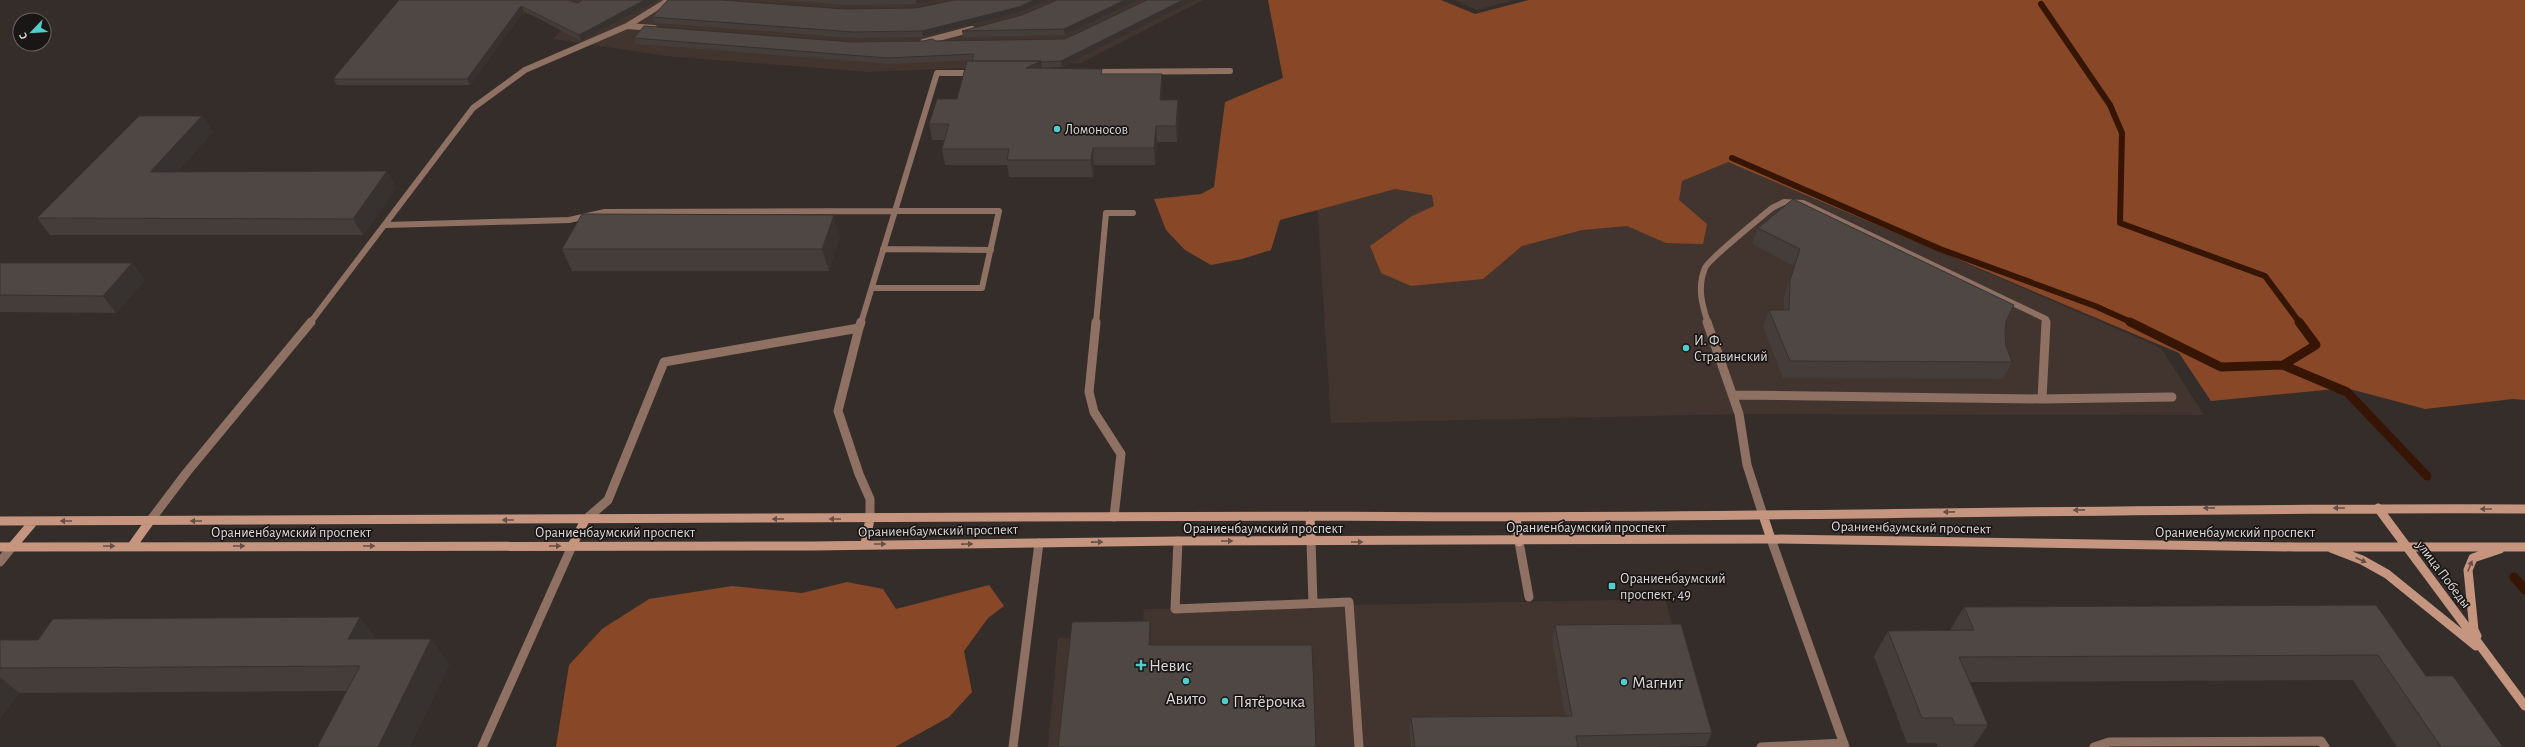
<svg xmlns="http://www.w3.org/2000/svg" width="2525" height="747" font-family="'Alegreya Sans',sans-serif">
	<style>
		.built { fill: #42352f }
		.forest { fill: #884828 }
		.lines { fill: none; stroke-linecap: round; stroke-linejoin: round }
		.stream-far1 { stroke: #361505; stroke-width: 6 }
		.stream { stroke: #361505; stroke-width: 9 }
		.lane-far1 { stroke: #8f7163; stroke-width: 6 }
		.lane { stroke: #8f7163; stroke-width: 9 }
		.secondary { stroke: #c5957f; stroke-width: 9 }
		.wall { fill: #443d3a }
		.shaded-wall { fill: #373230 }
		.building { fill: #4f4744; stroke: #373230 }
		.oneway { fill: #674f45 }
		.poi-dot { fill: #52cdce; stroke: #1a1615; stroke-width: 1.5 }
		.labels { text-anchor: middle; stroke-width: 3.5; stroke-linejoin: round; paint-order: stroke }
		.poi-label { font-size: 14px; fill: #dfdad8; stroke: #1a1615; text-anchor: start }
		.street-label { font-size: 14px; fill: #dfdad8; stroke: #1a1615 }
		.near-poi-label { font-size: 17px; fill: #dfdad8; stroke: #1a1615; text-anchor: start }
	</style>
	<rect width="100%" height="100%" fill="#352d2a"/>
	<path class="built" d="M476 0H1203L1081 63 868 72 667 56 553 39 566 25Z
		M1454 0H1515L1477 10Z
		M1731 162 2161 348 2204 415 1739 414 1331 423 1316 185Z
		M1665 599 1706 746 1048 747 1058 638 1142 636 1144 609Z"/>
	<path class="forest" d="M1268 0H1441L1475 14 1529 0H2525V400L2513 399 2425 409 2346 388 2211 401 2179 353 1728 162 1682 181 1679 200 1707 224 1703 244 1666 243 1627 226 1582 230 1522 246 1483 279 1411 286 1381 273 1370 246 1412 216 1434 206 1432 195 1395 189 1280 220 1271 250 1242 259 1211 265 1185 250 1166 230 1154 199 1201 194 1214 187 1225 102 1283 78Z
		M847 582 883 589 896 609 989 585 1004 606 988 618 964 651 972 692 949 717 895 747H556L569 665 602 629 649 599 732 586 802 593Z"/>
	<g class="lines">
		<path class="stream-far1" d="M2041 4 2110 105 2122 133 2120 223 2265 276 2300 323
			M1732 158 1940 249 2095 306 2133 323"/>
		<path class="stream" d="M2130 322 2221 367 2283 365 2347 392 2427 476
			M2283 365 2316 345 2299 322
			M2514 577 2525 590"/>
		<path class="lane-far1" d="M627 26 654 28
			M923 42 972 29
			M1093 72 1230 71
			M386 225 569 220 605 212 895 211 861 323
			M883 249 991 250
			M872 288H982L999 211H895L937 73H974
			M310 323 473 108 525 70 627 26 669 0
			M1096 323 1106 213H1133
			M1708 323C1702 305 1697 287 1705 268 1708 260 1761 217 1772 208L1784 202 1803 203 2046 319V323"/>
		<path class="lane" d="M1096 322 1089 392 1094 412 1121 454 1114 517
			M1707 322 1739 414 1747 465 1763 515
			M859 328 838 411 859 474 870 499V519
			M1733 395 2042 399 2172 397
			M2042 399 2046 322
			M585 520 608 500 664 362 859 328 861 322
			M150 521 187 472 311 322
			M1771 539 1845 747
			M1178 541 1175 609 1349 602 1359 747
			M1311 541 1313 603
			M1519 542 1529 597
			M0 562 12 547
			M482 747 572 546
			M1013 747 1039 543
			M1761 747 1844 743
			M2094 747 2109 742 2321 741 2325 747"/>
		<path class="secondary" d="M2378 508 2525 706
			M1763 515 1771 539
			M1310 516 1311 541
			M1516 518 1519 542
			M0 521 1310 516C1715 520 2120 507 2525 509
			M865 544 870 519
			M132 546 150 521
			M572 546 585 520
			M0 547 813 546 1178 541 1771 539 2296 547H2525
			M12 547 34 521
			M2331 548 2362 560 2387 574 2476 646
			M2477 636 2474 630 2468 570 2473 558 2500 549"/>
	</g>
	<path class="wall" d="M399 0H567L581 41 524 11 470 85H337L333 79Z
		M774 0H937L916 4 846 5Z
		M1057 0H1138L1065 35 963 37 962 31 1022 15Z
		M1147 0H1195L1062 67 1042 68 1103 74 1163 90 1162 100 1179 117 1177 142H1157L1155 165H1094L1093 177H1009L1007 165H945L942 149 944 140H932L929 124 957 99 972 60 889 64 636 44 634 38 852 42 1065 39Z
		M845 9 1019 12 923 37 854 38 655 23 652 17Z
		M202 116 213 132 177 172 387 171 396 188 363 235H50L37 218Z
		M1758 228 2006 321 2005 333 2006 346 2012 362 2003 379 1783 378 1763 327 1769 310H1784V297L1794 266 1752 244Z
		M840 237 829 271H572L562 249Z
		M0 263 145 280 116 313 0 312Z
		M2376 605 2426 676 2503 747H2397L2353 680 1970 682 1988 725 1973 747H1938L1936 743H1907L1874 656 1888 631 1950 630 1964 607Z
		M1555 625 1712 733 1706 746 1656 747H1411L1409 730 1411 717 1565 716 1552 639Z
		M378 639 450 664 346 691 19 693 0 719V640Z"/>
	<path class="shaded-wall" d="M645 0H658L581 41 579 35Z
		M916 0H937L916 4Z
		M1034 0H1048L1019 12 923 37 922 31Z
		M1125 0H1138L1065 35 1064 29Z
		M1183 0H1195L1062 67 1061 61Z
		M521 6 524 11 470 85 467 79Z
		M1041 61 1043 77 1026 68Z
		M1162 74 1163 90 1161 117 1160 100Z
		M1178 100 1179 117 1177 142 1176 126Z
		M202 116 213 132 162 189 150 172Z
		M1156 126 1157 142 1155 165 1154 148Z
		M1093 148 1094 165 1093 177 1091 160Z
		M387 171 396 188 363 235 353 219Z
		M834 215 840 237 829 271 822 249Z
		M132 263 145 280 116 313 103 296Z
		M360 617 380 643 348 639Z
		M1150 621 1151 638 1150 662 1149 645Z
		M431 639 450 664 410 747H378Z
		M0 677 19 693 0 719Z"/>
	<path class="building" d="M399 0H567L578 3 582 0H645L579 35 521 6 467 79H333Z
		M668 0H721L845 9 916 8 954 0H1034L1019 7 922 31 853 32 652 17Z
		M1057 0H1125L1064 29 962 31 1022 15Z
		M1147 0H1183L1061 61 1041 62V61H972L974 54 887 58 634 38 644 26 852 42 923 41 932 39 936 41 1065 39Z
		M967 61H1041L1026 68 1102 69 1101 74H1162L1160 100H1178L1176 126H1156L1154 148H1093L1091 160H1007L1009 149H942L949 124H929L937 99H957Z
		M139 116H202L150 172 387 171 353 219 37 218Z
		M1793 199 2014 305 2006 321 2005 333 2006 346 2012 362 1790 361 1769 310H1789L1790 280 1800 249 1758 228Z
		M582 214 834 215 822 249H562Z
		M0 263H132L103 296 0 295Z
		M2376 605 2426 676H2453L2503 747H2441L2378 655 1959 657 1988 725H1955L1952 718H1922L1888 631 1974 630 1964 607Z
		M360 617 348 639H431L378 747H317L360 666 0 668V640H38L53 619Z
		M1150 621 1149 645H1312L1316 747H1058L1072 622Z
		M1681 624 1712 733 1576 736 1578 747H1415L1411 717 1572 716 1555 625Z"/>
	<defs><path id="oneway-solid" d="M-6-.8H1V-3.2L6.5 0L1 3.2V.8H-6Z"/></defs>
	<g class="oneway">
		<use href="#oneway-solid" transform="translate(2209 508) rotate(179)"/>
		<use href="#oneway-solid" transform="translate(2339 508) rotate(-180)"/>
		<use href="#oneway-solid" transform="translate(2486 509) rotate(-180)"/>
		<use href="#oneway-solid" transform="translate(2079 510) rotate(179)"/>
		<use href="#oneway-solid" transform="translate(1949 512) rotate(179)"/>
		<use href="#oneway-solid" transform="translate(778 519) rotate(180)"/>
		<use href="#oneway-solid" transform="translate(835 519) rotate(180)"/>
		<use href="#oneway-solid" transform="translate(508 520) rotate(180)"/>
		<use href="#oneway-solid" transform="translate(66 521) rotate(-180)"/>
		<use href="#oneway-solid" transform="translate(196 521) rotate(180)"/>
		<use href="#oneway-solid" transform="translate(1227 541)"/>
		<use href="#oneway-solid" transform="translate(1097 542) rotate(-1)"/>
		<use href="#oneway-solid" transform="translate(1357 542)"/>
		<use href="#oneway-solid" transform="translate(880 544)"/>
		<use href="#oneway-solid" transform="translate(967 544) rotate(-1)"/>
		<use href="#oneway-solid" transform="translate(109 546)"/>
		<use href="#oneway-solid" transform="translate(239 546)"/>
		<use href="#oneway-solid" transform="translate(369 546)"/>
		<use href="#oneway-solid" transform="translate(555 546)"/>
		<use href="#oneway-solid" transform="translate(2361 560) rotate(25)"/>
		<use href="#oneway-solid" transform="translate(2470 566) rotate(-68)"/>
	</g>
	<g class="poi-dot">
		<circle cx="1057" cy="129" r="4"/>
		<circle cx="1686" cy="348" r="4"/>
		<rect x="1608" y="582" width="8" height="8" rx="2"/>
		<path d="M1139 659h4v4h4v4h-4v4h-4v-4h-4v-4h4z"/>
		<circle cx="1186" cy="681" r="4"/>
		<circle cx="1624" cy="682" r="4"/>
		<circle cx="1225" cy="701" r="4"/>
	</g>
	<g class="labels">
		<g class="poi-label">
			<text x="1065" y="134">Ломоносов</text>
			<text x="1694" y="345">И. Ф.<tspan x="1694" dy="16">Стравинский</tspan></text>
			<text x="1620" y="583">Ораниенбаумский<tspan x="1620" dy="16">проспект, 49</tspan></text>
		</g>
		<g class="street-label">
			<text x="1586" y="532">Ораниенбаумский проспект</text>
			<text transform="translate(1911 527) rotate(1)" y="5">Ораниенбаумский проспект</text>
			<text x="1263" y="533">Ораниенбаумский проспект</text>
			<text transform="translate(938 530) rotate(-1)" y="5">Ораниенбаумский проспект</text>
			<text x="291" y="537">Ораниенбаумский проспект</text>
			<text x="615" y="537">Ораниенбаумский проспект</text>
			<text x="2235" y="537">Ораниенбаумский проспект</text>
			<text transform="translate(2444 574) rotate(53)" y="5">улица Победы</text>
		</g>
		<g class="near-poi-label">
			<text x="1149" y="671">Невис</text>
			<text x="1632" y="688">Магнит</text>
			<text x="1186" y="704" text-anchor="middle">Авито</text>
			<text x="1233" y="707">Пятёрочка</text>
		</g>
	</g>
	<g transform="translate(32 32) rotate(245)"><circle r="19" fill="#1a1615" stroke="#696463"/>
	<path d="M0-3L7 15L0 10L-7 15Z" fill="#52cdce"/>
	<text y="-6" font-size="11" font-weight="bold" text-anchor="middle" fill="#dfdad8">С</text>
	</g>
</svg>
